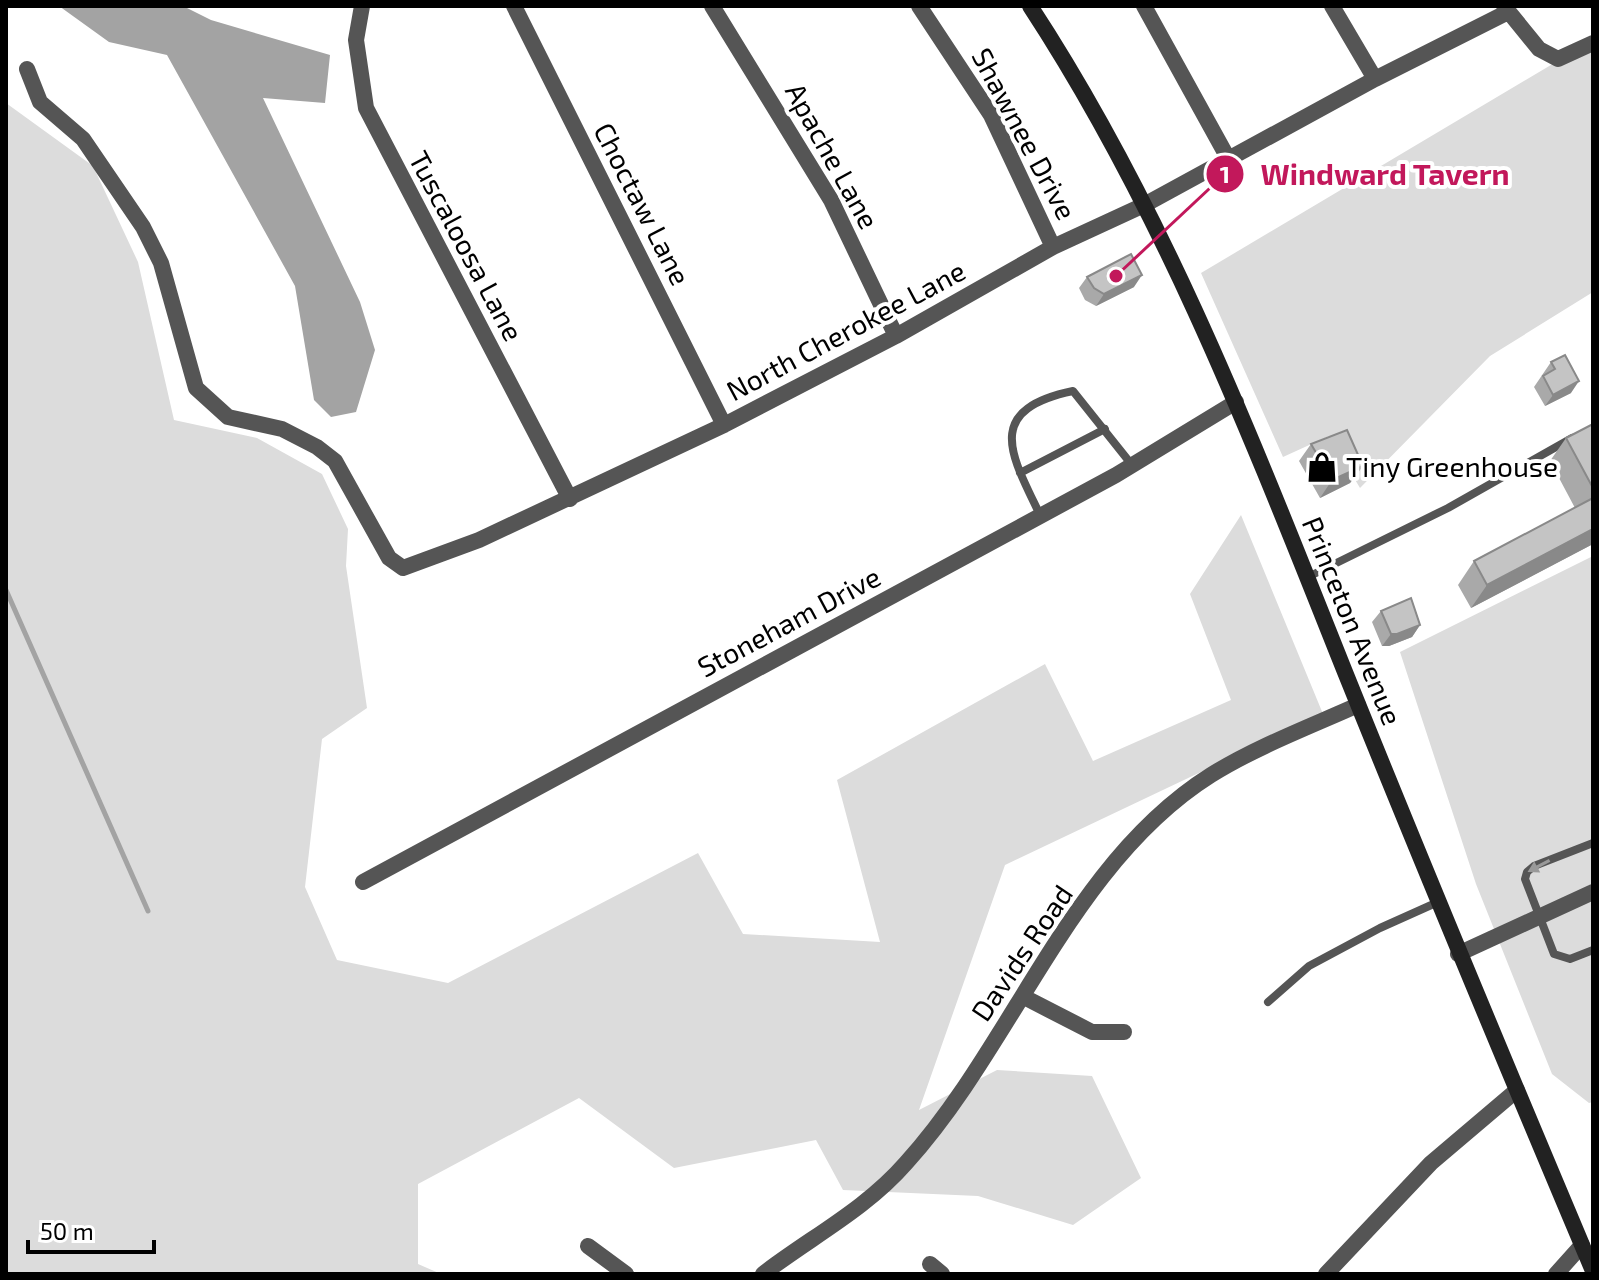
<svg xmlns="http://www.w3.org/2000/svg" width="1599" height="1280" font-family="'Exo 2',sans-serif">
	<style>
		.green { fill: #dcdcdc }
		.water { fill: #a3a3a3 }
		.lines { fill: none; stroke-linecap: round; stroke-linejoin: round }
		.stream { stroke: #a3a3a3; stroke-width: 5 }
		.service { stroke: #555; stroke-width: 8 }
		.minor { stroke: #555; stroke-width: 16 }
		.secondary { stroke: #222; stroke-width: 16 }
		.wall { fill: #a9a9a9 }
		.shaded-wall { fill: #898989 }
		.building { fill: #c4c4c4; stroke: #898989; stroke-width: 2 }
		.oneway { fill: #999 }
		.labels { text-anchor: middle; stroke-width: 8; stroke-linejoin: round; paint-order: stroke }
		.street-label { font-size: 28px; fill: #000; stroke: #fff }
		.poi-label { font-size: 28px; fill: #000; stroke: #fff; text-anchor: start }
		.leader { fill: none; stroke: #c2185b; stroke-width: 3 }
		.callout-dot { fill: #c2185b; stroke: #fff; stroke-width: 3 }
		.mark-label { font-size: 24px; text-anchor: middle; font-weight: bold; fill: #fff }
		.callout-label { font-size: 30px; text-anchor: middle; font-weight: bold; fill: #c2185b; stroke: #fff; stroke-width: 8; stroke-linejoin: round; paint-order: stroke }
	</style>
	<rect width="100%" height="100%" fill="#fff"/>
	<path class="green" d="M1593 40V292L1490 356 1360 488 1329 436 1283 457 1201 273Z
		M6 103 93 166 138 262 174 420 257 438 322 474 348 529 346 566 367 708 322 739 305 887 337 960 448 983 698 853 743 934 880 942 837 780 1045 664 1093 761 1231 700 1190 594 1241 515 1323 714 1005 865 919 1110 997 1070 1092 1076 1141 1178 1073 1225 978 1196 843 1190 816 1140 674 1168 579 1098 418 1184V1264L441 1274H6Z
		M1593 556V1102L1589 1103 1552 1074 1476 884 1400 652Z"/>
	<path class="water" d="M59 6H183L211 20 330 55 325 103 263 98 360 302 375 350 356 412 331 417 314 400 295 286 167 55 109 42Z"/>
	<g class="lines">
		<path class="stream" d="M6 590 148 911"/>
		<path class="service" d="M1020 473 1105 429
			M1040 515C1012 456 982 410 1073 391L1132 465
			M1308 577 1448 508 1572 438
			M1593 843 1534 866 1527 872 1525 879 1554 954 1570 959 1593 950
			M1268 1002 1309 966 1380 928 1438 902"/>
		<path class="minor" d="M362 6 356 40 366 108 570 499
			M514 6 724 425
			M712 6 831 200 896 336
			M919 6 991 115 1053 247
			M1144 6 1229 160
			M1332 6 1375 79
			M1504 6 1539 49 1558 59 1593 43
			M27 69 40 102 83 139 143 227 161 263 196 388 228 417 282 429 317 447 335 461 389 558 403 568 479 540 724 425 896 336 1053 247 1144 205 1375 79 1508 12
			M363 882 1116 475 1236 402
			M1458 954 1593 892
			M1024 997 1092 1032H1124
			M588 1246 626 1274
			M930 1264 942 1274
			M763 1274C811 1237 865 1210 906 1163 1014 1044 1071 863 1211 775 1256 747 1309 727 1358 705
			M1326 1274 1431 1163 1517 1090
			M1556 1274 1582 1245"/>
		<path class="secondary" d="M1030 6C1165 212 1254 444 1345 672 1426 873 1509 1072 1593 1271"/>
	</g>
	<path class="wall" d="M1087 277 1134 287 1096 306 1085 300 1079 288Z
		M1551 362 1571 393 1545 406 1534 387Z
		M1593 424V544L1471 608 1458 585 1474 561 1575 508 1550 461 1566 438Z
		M1311 444 1363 466 1350 483 1320 498 1299 461Z
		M1381 611 1420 625 1412 637 1389 646H1382L1372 622Z"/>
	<path class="shaded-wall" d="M1142 275 1134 287 1096 306 1104 294Z
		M1579 381 1571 393 1545 406 1553 395Z
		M1363 466 1350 483 1320 498 1332 480Z
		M1593 529V544L1471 608 1487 585Z
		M1420 625 1412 637 1389 646H1382L1391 634Z"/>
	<path class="building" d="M1131 254 1142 275 1104 294 1094 288 1087 277Z
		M1565 355 1579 381 1553 395 1543 376 1555 369 1551 362Z
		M1593 424V488L1566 438Z
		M1347 430 1363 466 1332 480 1311 444Z
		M1593 498V529L1487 585 1474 561Z
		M1411 598 1420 625 1397 634H1391L1381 611Z"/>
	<defs><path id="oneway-solid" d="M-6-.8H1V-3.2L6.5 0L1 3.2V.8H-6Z" transform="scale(2)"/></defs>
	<use class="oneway" href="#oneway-solid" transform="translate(1539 866) rotate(152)"/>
	<defs>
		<symbol id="shop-bare" viewBox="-9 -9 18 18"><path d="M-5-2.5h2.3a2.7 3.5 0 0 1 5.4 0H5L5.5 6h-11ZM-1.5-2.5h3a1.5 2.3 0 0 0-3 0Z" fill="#000" stroke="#fff" stroke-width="2.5" paint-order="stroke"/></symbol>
	</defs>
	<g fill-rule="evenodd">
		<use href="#shop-bare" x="1300" y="445" width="44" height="44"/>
	</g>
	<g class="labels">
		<g class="street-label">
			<text transform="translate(1024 134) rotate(62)" y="10">Shawnee Drive</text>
			<text transform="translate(832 156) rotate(61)" y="10">Apache Lane</text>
			<text transform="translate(642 204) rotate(63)" y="10">Choctaw Lane</text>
			<text transform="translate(466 246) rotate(62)" y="10">Tuscaloosa Lane</text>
			<text transform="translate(846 331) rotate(-28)" y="10">North Cherokee Lane</text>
			<text transform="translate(1352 621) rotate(68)" y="10">Princeton Avenue</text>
			<text transform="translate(789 622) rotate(-28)" y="10">Stoneham Drive</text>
			<text transform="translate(1022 953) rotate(-56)" y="10">Davids Road</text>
		</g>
		<g class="poi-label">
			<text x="1346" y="477">Tiny Greenhouse</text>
		</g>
	</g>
	<path class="leader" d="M1116 276L1225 174"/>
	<g class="callout-dot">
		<circle cx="1116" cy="276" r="8"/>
		<circle cx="1225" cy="174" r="20"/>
	</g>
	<g class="mark-label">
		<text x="1225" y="183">1</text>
	</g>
	<g class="callout-label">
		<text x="1385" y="185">Windward Tavern</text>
	</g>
	<rect width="1599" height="1280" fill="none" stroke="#000000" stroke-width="16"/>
	<path d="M28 1240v12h126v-12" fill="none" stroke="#000000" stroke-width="4"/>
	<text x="40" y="1240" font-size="24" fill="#000000" stroke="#ffffff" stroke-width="6" paint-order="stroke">50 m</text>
</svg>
